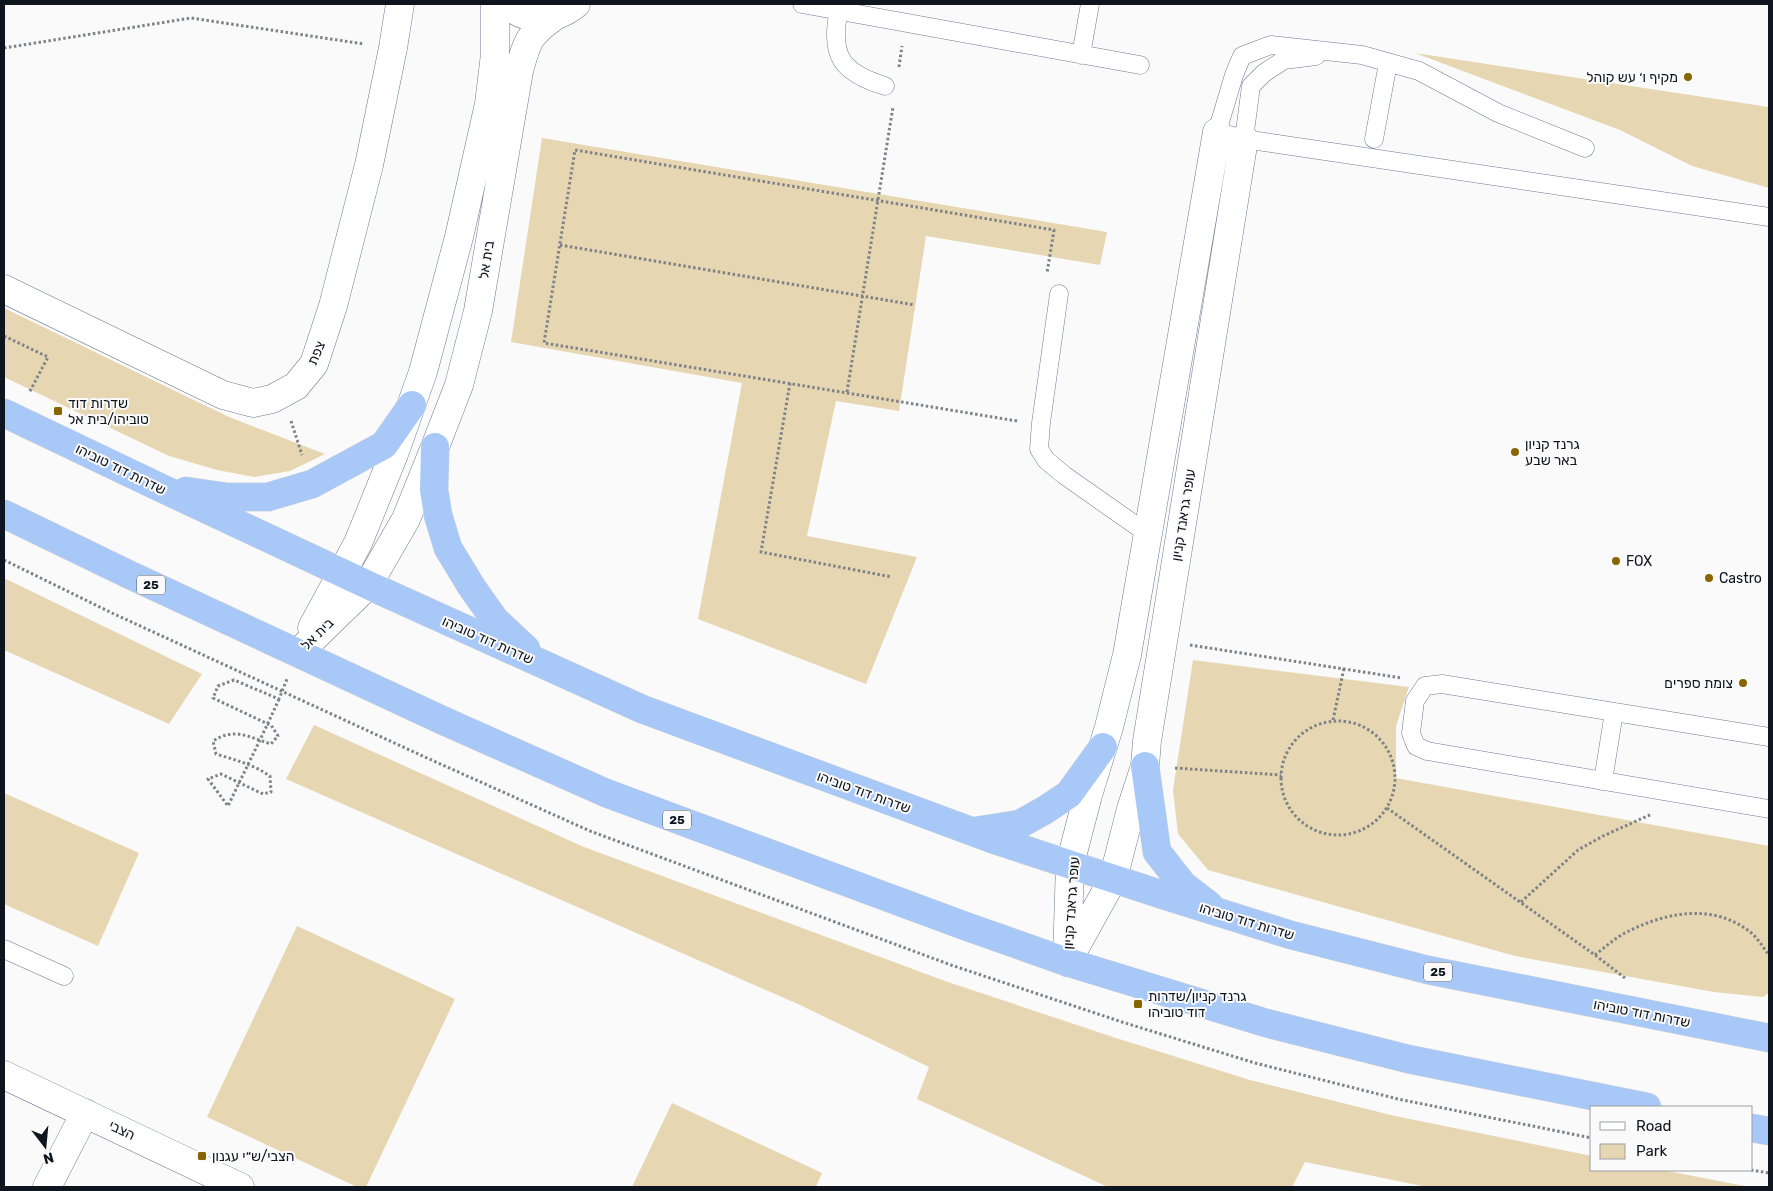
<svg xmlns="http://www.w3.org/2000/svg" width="1773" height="1191" font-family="Rubik,Heebo,sans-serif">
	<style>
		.green { fill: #e7d6b2 }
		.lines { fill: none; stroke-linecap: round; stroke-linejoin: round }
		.service-casing { stroke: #6b7b93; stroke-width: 19 }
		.minor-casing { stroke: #6b7b93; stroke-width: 29 }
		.tertiary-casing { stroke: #6b7b93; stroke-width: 29 }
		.trunk-casing { stroke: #d4d5d6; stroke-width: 29 }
		.path { stroke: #7f8387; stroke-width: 3; stroke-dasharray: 2.5 2.5; stroke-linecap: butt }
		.service { stroke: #fff; stroke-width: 18 }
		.minor { stroke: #fff; stroke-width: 28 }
		.tertiary { stroke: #fff; stroke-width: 28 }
		.trunk { stroke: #a8c8f7; stroke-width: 28 }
		.poi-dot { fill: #876601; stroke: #fafafa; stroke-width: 2 }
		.labels { text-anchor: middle; stroke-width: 4; stroke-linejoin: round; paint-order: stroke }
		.shield { fill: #fafafa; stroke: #555a60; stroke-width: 1 }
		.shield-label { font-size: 12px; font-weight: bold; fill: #0e151e }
		.poi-label { font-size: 14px; fill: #0e151e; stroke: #fafafa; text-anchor: start }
		.street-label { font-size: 14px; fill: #0e151e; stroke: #fafafa }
	</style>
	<rect width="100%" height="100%" fill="#fafafa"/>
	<path class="green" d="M1415 53 1769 107V188L1692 166 1620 130Z
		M542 138 1107 232 1100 265 926 236 899 411 836 401 807 536 917 557 866 684 698 619 742 383 511 342Z
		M4 308 229 417 325 454 290 471 254 477 217 470 169 456 4 377Z
		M4 578 202 674 169 724 4 650Z
		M1193 660 1409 687 1396 726V778L1769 846V993L1763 997 1714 992 1515 956 1208 870 1178 834 1173 790Z
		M314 725 584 847 945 981 1116 1038 1250 1080 1395 1116 1592 1156V1170H1662L1750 1187H1427L1305 1162 1292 1187H1108L917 1099 929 1067 800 1005 286 779Z
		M4 793 139 853 98 946 4 904Z
		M297 926 455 999 366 1187H357L207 1117Z
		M672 1103 822 1173 816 1187H632Z"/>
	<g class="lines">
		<defs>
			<path id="service" d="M802 4 1140 65
				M839 10C829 56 842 73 885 86
				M1081 55 1090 4
				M1244 139 1251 86 1264 73 1284 60 1316 56
				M1374 139 1388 63
				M1585 148 1498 113 1419 71 1362 55 1271 45 1242 56 1234 75 1217 132 1244 139 1769 217
				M1059 294 1041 423 1039 449 1046 460 1064 475 1148 534
				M1769 737 1442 684 1425 686 1415 701 1411 733 1416 746 1427 751 1769 809
				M1603 781 1614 712
				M4 949 64 976"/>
			<path id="minor" d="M4 289 223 395 253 403 272 399 296 386 314 364 333 306 369 165 393 48 400 4
				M1067 958 1070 864 1088 795 1109 727 1127 655 1217 132
				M1067 962 1113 879 1131 809 1145 766 1147 741 1244 139
				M4 1075 240 1187
				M47 1187 85 1113"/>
			<path id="tertiary" d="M506 4C527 22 554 22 576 4
				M312 628 358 543 394 454 423 372 459 237 489 104 495 54V4
				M298 653 368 585 406 519 435 447 459 385 478 311 519 71C527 41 529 34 555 16"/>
			<path id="trunk" d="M4 413 159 487 368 585 642 709 995 840 1163 895 1291 935 1428 970 1769 1038
				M435 447 434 490 438 515 448 548 471 586 495 620 526 649
				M186 491 227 497H268L312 484 384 445 412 405
				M4 514 130 575 444 721 606 793 965 926 1067 962 1266 1023 1408 1059 1647 1107
				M1145 766 1157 852 1183 885 1209 905
				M975 831 1020 824 1045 810 1069 794 1103 747
				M1752 1128 1769 1131"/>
		</defs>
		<use href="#service" class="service-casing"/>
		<use href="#minor" class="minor-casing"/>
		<use href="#tertiary" class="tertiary-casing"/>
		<use href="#trunk" class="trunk-casing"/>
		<path class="path" d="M4 48 191 18 364 44
			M899 67 902 46
			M560 245 915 305
			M4 336 48 357 29 393
			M790 383 761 552 892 577
			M847 392 893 107
			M291 421 302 455
			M1017 421 544 343 575 150 1054 230 1047 273
			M4 560 112 613 427 758 590 831 951 965 1122 1022 1255 1063 1398 1099 1592 1138
			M1190 645 1402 678
			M279 699C263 735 245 770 228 806L208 779 221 774 263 794 271 792 270 776C254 765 236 760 216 754L213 741C235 727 248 737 271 744L278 736 271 725 268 724 213 698 218 686 234 680 279 699 287 679
			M1333 720 1344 668
			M1281 778a57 57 0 1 1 114 0a57 57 0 1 1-114 0Z
			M1175 768 1281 775
			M1387 808 1595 955 1625 978
			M1521 902 1578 850 1603 836 1652 814
			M1595 955C1604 948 1613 940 1623 934 1663 913 1710 902 1749 931 1757 937 1763 947 1769 955
			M1751 1170 1769 1173"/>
		<use href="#service" class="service"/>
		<use href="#minor" class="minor"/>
		<use href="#tertiary" class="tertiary"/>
		<use href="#trunk" class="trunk"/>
	</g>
	<g class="poi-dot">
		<circle cx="1688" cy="77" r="5"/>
		<rect x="53" y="406" width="10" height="10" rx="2.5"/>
		<circle cx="1515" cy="452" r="5"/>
		<circle cx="1616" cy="561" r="5"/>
		<circle cx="1709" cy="578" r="5"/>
		<circle cx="1743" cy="683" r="5"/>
		<rect x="1133" y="999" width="10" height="10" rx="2.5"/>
		<rect x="197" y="1151" width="10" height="10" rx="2.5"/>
	</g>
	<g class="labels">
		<g class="shield">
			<rect x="137" y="575.5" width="28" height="19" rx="4"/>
			<rect x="663" y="810.5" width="28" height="19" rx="4"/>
			<rect x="1424" y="962.5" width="28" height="19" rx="4"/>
		</g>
		<g class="shield-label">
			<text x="151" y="589">25</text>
			<text x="677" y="824">25</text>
			<text x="1438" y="976">25</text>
		</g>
		<g class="poi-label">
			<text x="1678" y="82" text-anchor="end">מקיף ו׳ עש קוהל</text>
			<text x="68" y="408">שדרות דוד<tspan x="68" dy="16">טוביהו/בית אל</tspan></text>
			<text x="1525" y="449">גרנד קניון<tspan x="1525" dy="16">באר שבע</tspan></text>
			<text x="1626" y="566">FOX</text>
			<text x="1719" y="583">Castro</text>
			<text x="1733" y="688" text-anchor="end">צומת ספרים</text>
			<text x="1148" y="1001">גרנד קניון/שדרות<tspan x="1148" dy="16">דוד טוביהו</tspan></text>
			<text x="212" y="1161">הצבי/ש״י עגנון</text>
		</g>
		<g class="street-label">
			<text transform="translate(486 260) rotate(-81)" y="5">בית אל</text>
			<text transform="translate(316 353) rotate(-67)" y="5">צפת</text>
			<text transform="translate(121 469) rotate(26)" y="5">שדרות דוד טוביהו</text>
			<text transform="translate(1183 515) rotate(-81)" y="5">עופר גראנד קניון</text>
			<text transform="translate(317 634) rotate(-44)" y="5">בית אל</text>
			<text transform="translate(488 640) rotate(24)" y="5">שדרות דוד טוביהו</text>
			<text transform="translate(864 792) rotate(20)" y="5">שדרות דוד טוביהו</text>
			<text transform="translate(1071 903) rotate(-86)" y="5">עופר גראנד קניון</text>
			<text transform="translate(1247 921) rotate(17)" y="5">שדרות דוד טוביהו</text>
			<text transform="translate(1642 1013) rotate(11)" y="5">שדרות דוד טוביהו</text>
			<text transform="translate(122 1130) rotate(26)" y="5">הצבי</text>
		</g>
	</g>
	<rect width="1773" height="1191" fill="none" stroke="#0e151e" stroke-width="10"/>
	<rect x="1590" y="1106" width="162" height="65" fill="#fafafa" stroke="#9c9ea2"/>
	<rect x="1600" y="1122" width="25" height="8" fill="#ffffff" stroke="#9c9ea2"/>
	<text x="1636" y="1131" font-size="15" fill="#0e151e">Road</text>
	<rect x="1600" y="1144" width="25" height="15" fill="#e7d6b2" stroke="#9c9ea2"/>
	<text x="1636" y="1156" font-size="15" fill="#0e151e">Park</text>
	<g transform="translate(45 1146) rotate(164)" stroke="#fafafa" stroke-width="4" paint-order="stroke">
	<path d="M0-4L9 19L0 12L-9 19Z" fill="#0e151e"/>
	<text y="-8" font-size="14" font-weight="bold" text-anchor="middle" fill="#0e151e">N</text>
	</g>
</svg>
